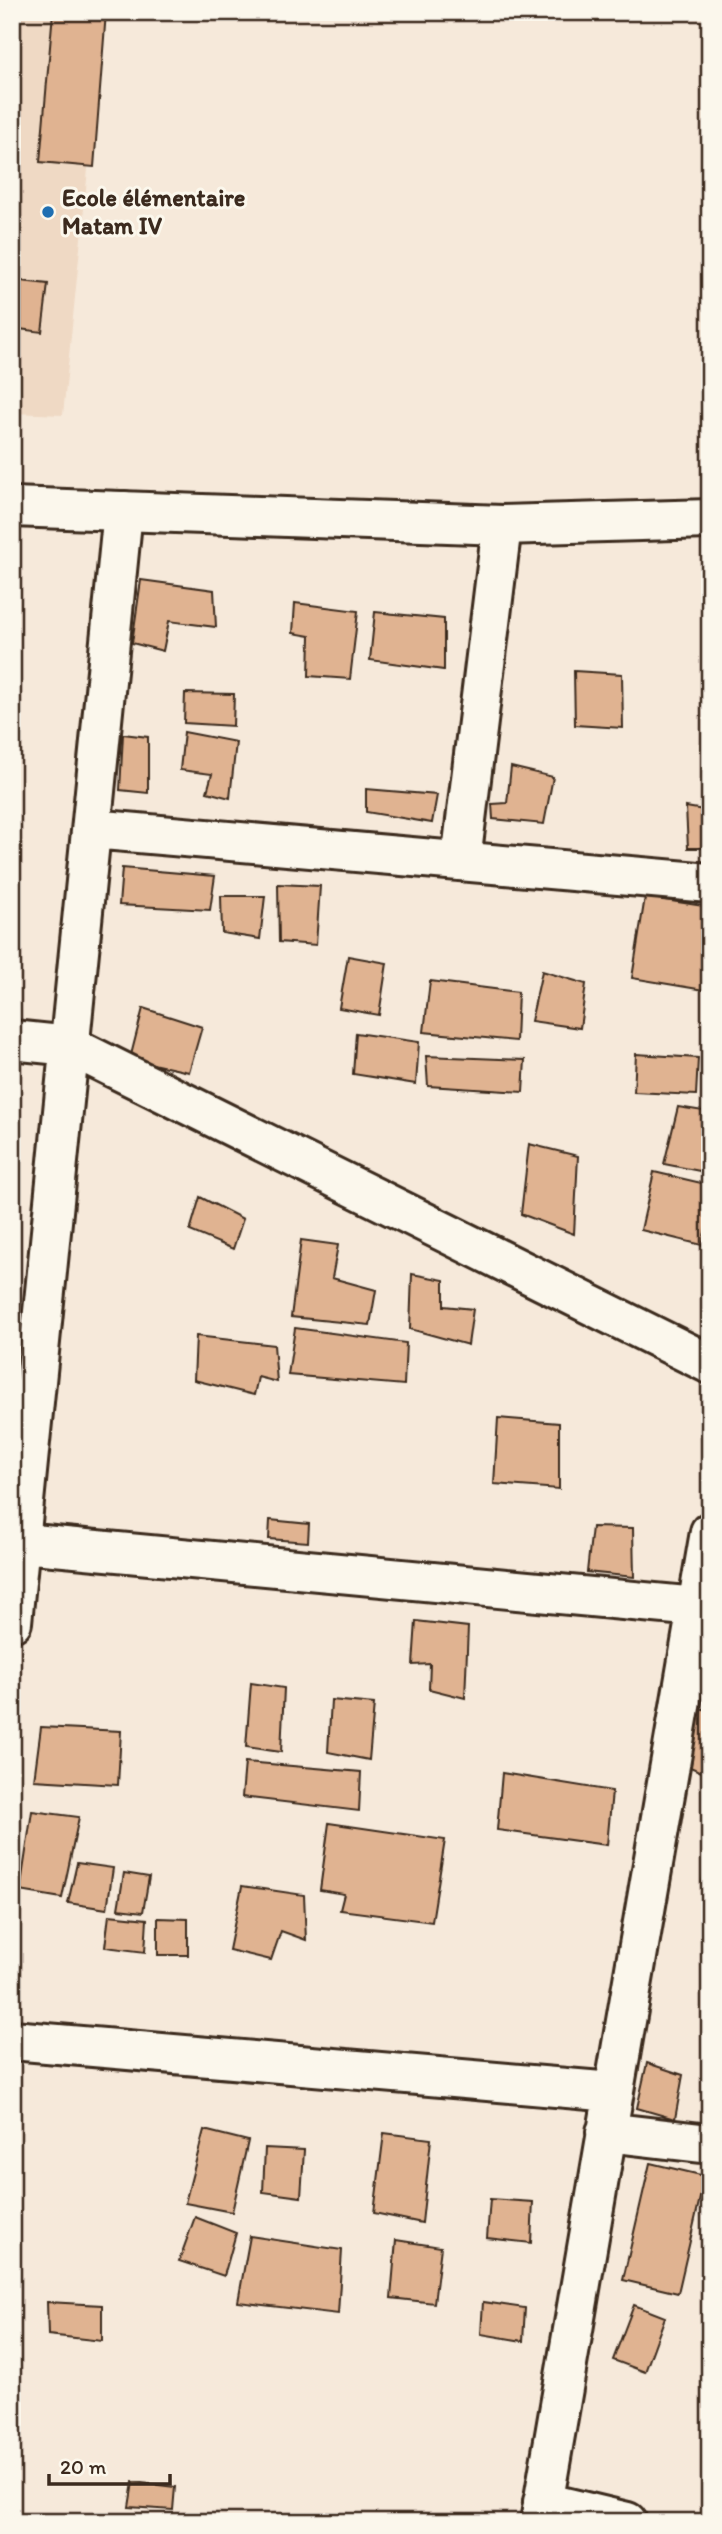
<svg xmlns="http://www.w3.org/2000/svg" width="722" height="2534" font-family="Itim,sans-serif">
	<style>
		.built { fill: #efd9c4 }
		.building { fill: #e0b391; stroke: #3b2a1e; stroke-width: 2 }
		.lines { fill: none; stroke-linecap: round; stroke-linejoin: round }
		.street-casing { stroke: #3b2a1e; stroke-width: 44 }
		.secondary-casing { stroke: #3b2a1e; stroke-width: 44 }
		.street { stroke: #fbf7ec; stroke-width: 38 }
		.secondary { stroke: #fbf7ec; stroke-width: 38 }
		.poi-dot { fill: #1f6fb2; stroke: #fbf7ec; stroke-width: 2.5 }
		.labels { text-anchor: middle; stroke-width: 6; stroke-linejoin: round; paint-order: stroke }
		.poi-label { font-size: 24px; font-weight: bold; fill: #3b2a1e; stroke: #fbf7ec; text-anchor: start }
	</style>
	<rect width="100%" height="100%" fill="#f6e9da"/>
	<filter id="ink" filterUnits="userSpaceOnUse"><feTurbulence type="fractalNoise" baseFrequency=".0143" numOctaves="2"/><feDisplacementMap in="SourceGraphic" scale="14" xChannelSelector="R" yChannelSelector="G"/><feConvolveMatrix kernelMatrix="1 2 1 2 8 2 1 2 1" color-interpolation-filters="sRGB"/></filter>
	<g filter="url(#ink)">
		<path class="built" d="M12 12H104L63 415 12 413Z"/>
		<path class="building" d="M53 12H106L94 167 40 162Z
			M12 280 48 284 42 332 12 328Z
			M141 580 214 590 216 627 169 621 163 651 132 643Z
			M12 599 17 600 15 643H12Z
			M295 603 358 611 350 679 309 676 310 636 293 633Z
			M375 612 444 619V670L370 660Z
			M574 671 622 674 623 728 575 725Z
			M185 693 234 694 233 726 184 723Z
			M184 732 236 742 230 798 207 792 212 774 180 770Z
			M123 734 148 737V793L120 790Z
			M511 767 553 777 544 824 493 819 492 804 507 803Z
			M366 789 437 795 432 823 366 812Z
			M686 807 710 811V848H688Z
			M122 868 215 876 210 910 119 905Z
			M278 884 320 886 316 945 279 942Z
			M221 896H265L260 939 222 933Z
			M645 897 710 907V991L632 978Z
			M348 956 387 963 379 1015 339 1008Z
			M542 971 586 984 580 1028 531 1021Z
			M430 981 518 992 516 1041 424 1032Z
			M143 1008 202 1027 189 1072 130 1059Z
			M356 1033 419 1042 416 1084 353 1074Z
			M636 1054 698 1058 696 1095 634 1092Z
			M426 1056 525 1060 523 1092 428 1086Z
			M678 1107 710 1112V1173L664 1164Z
			M529 1144 578 1156 574 1234 521 1214Z
			M654 1172 710 1185V1211L702 1245 641 1230Z
			M200 1197 243 1219 233 1249 190 1231Z
			M301 1240 338 1245 332 1278 376 1290 370 1325 291 1317Z
			M412 1274 444 1280V1306L473 1309 468 1345 410 1329Z
			M295 1328 406 1343 404 1385 288 1375Z
			M196 1336 274 1345 277 1382 258 1377 254 1395 194 1380Z
			M498 1418 559 1423V1489L494 1484Z
			M270 1520 309 1524 308 1542 269 1539Z
			M592 1527 633 1528 634 1577 587 1572Z
			M416 1621 468 1627 465 1698 429 1689 430 1664 413 1665Z
			M251 1683 284 1688 281 1752 246 1747Z
			M331 1700 374 1704 369 1760 328 1752Z
			M700 1708 710 1711V1776L688 1766Z
			M41 1727 121 1731 118 1785 34 1780Z
			M245 1762 361 1772 359 1811 242 1797Z
			M502 1773 612 1791 607 1845 497 1830Z
			M32 1811 79 1817 62 1898 20 1891Z
			M329 1823 445 1840 432 1922 340 1910 344 1894 320 1890Z
			M710 1844V1885L702 1883Z
			M77 1863 113 1868 107 1909 68 1903Z
			M124 1873 149 1877 143 1912 118 1909Z
			M242 1886 304 1895 306 1940 281 1931 271 1960 229 1950Z
			M109 1915 147 1919 145 1952 105 1947Z
			M158 1918 188 1919V1955H158Z
			M647 2063 683 2075 675 2119 637 2108Z
			M204 2130 248 2141 232 2212 185 2203Z
			M384 2133 431 2139 422 2223 374 2213Z
			M265 2148 304 2150 301 2197 263 2192Z
			M650 2163 705 2176 678 2293 623 2280Z
			M490 2199 533 2202 531 2243 487 2238Z
			M195 2217 236 2233 224 2276 179 2261Z
			M250 2236 342 2250 338 2314 238 2302Z
			M396 2240 441 2247 434 2303 391 2298Z
			M47 2302 102 2305V2341L48 2335Z
			M483 2302 525 2308 523 2341 481 2334Z
			M634 2305 665 2317 645 2372 613 2360Z
			M133 2482 175 2487 173 2510 129 2507Z"/>
		<g class="lines">
			<defs>
				<path id="street" d="M92 829 710 883
					M461 861 502 525
					M12 1040 70 1046 710 1364
					M12 1542 697 1607
					M12 1622 123 511
					M12 2040 613 2092
					M606 2132 710 2144
					M543 2502 627 2522
					M540 2522 710 1532"/>
				<path id="secondary" d="M12 507 502 525 710 519"/>
			</defs>
			<use href="#street" class="street-casing"/>
			<use href="#secondary" class="secondary-casing"/>
			<use href="#street" class="street"/>
			<use href="#secondary" class="secondary"/>
		</g>
	</g>
	<circle class="poi-dot" cx="48" cy="212" r="7"/>
	<g class="labels">
		<g class="poi-label">
			<text x="62" y="206">Ecole élémentaire<tspan x="62" dy="28">Matam IV</tspan></text>
		</g>
	</g>
	<rect width="722" height="2534" fill="none" stroke="#fbf7ec" stroke-width="42"/>
	<rect x="21" y="21" width="680" height="2492" fill="none" stroke="#3b2a1e" stroke-width="2.5" filter="url(#ink)"/>
	<path d="M49 2474v10h121v-10" fill="none" stroke="#3b2a1e" stroke-width="3.5"/>
	<text x="60" y="2474" font-size="21" fill="#3b2a1e" stroke="#fbf7ec" stroke-width="5" paint-order="stroke">20 m</text>
</svg>
